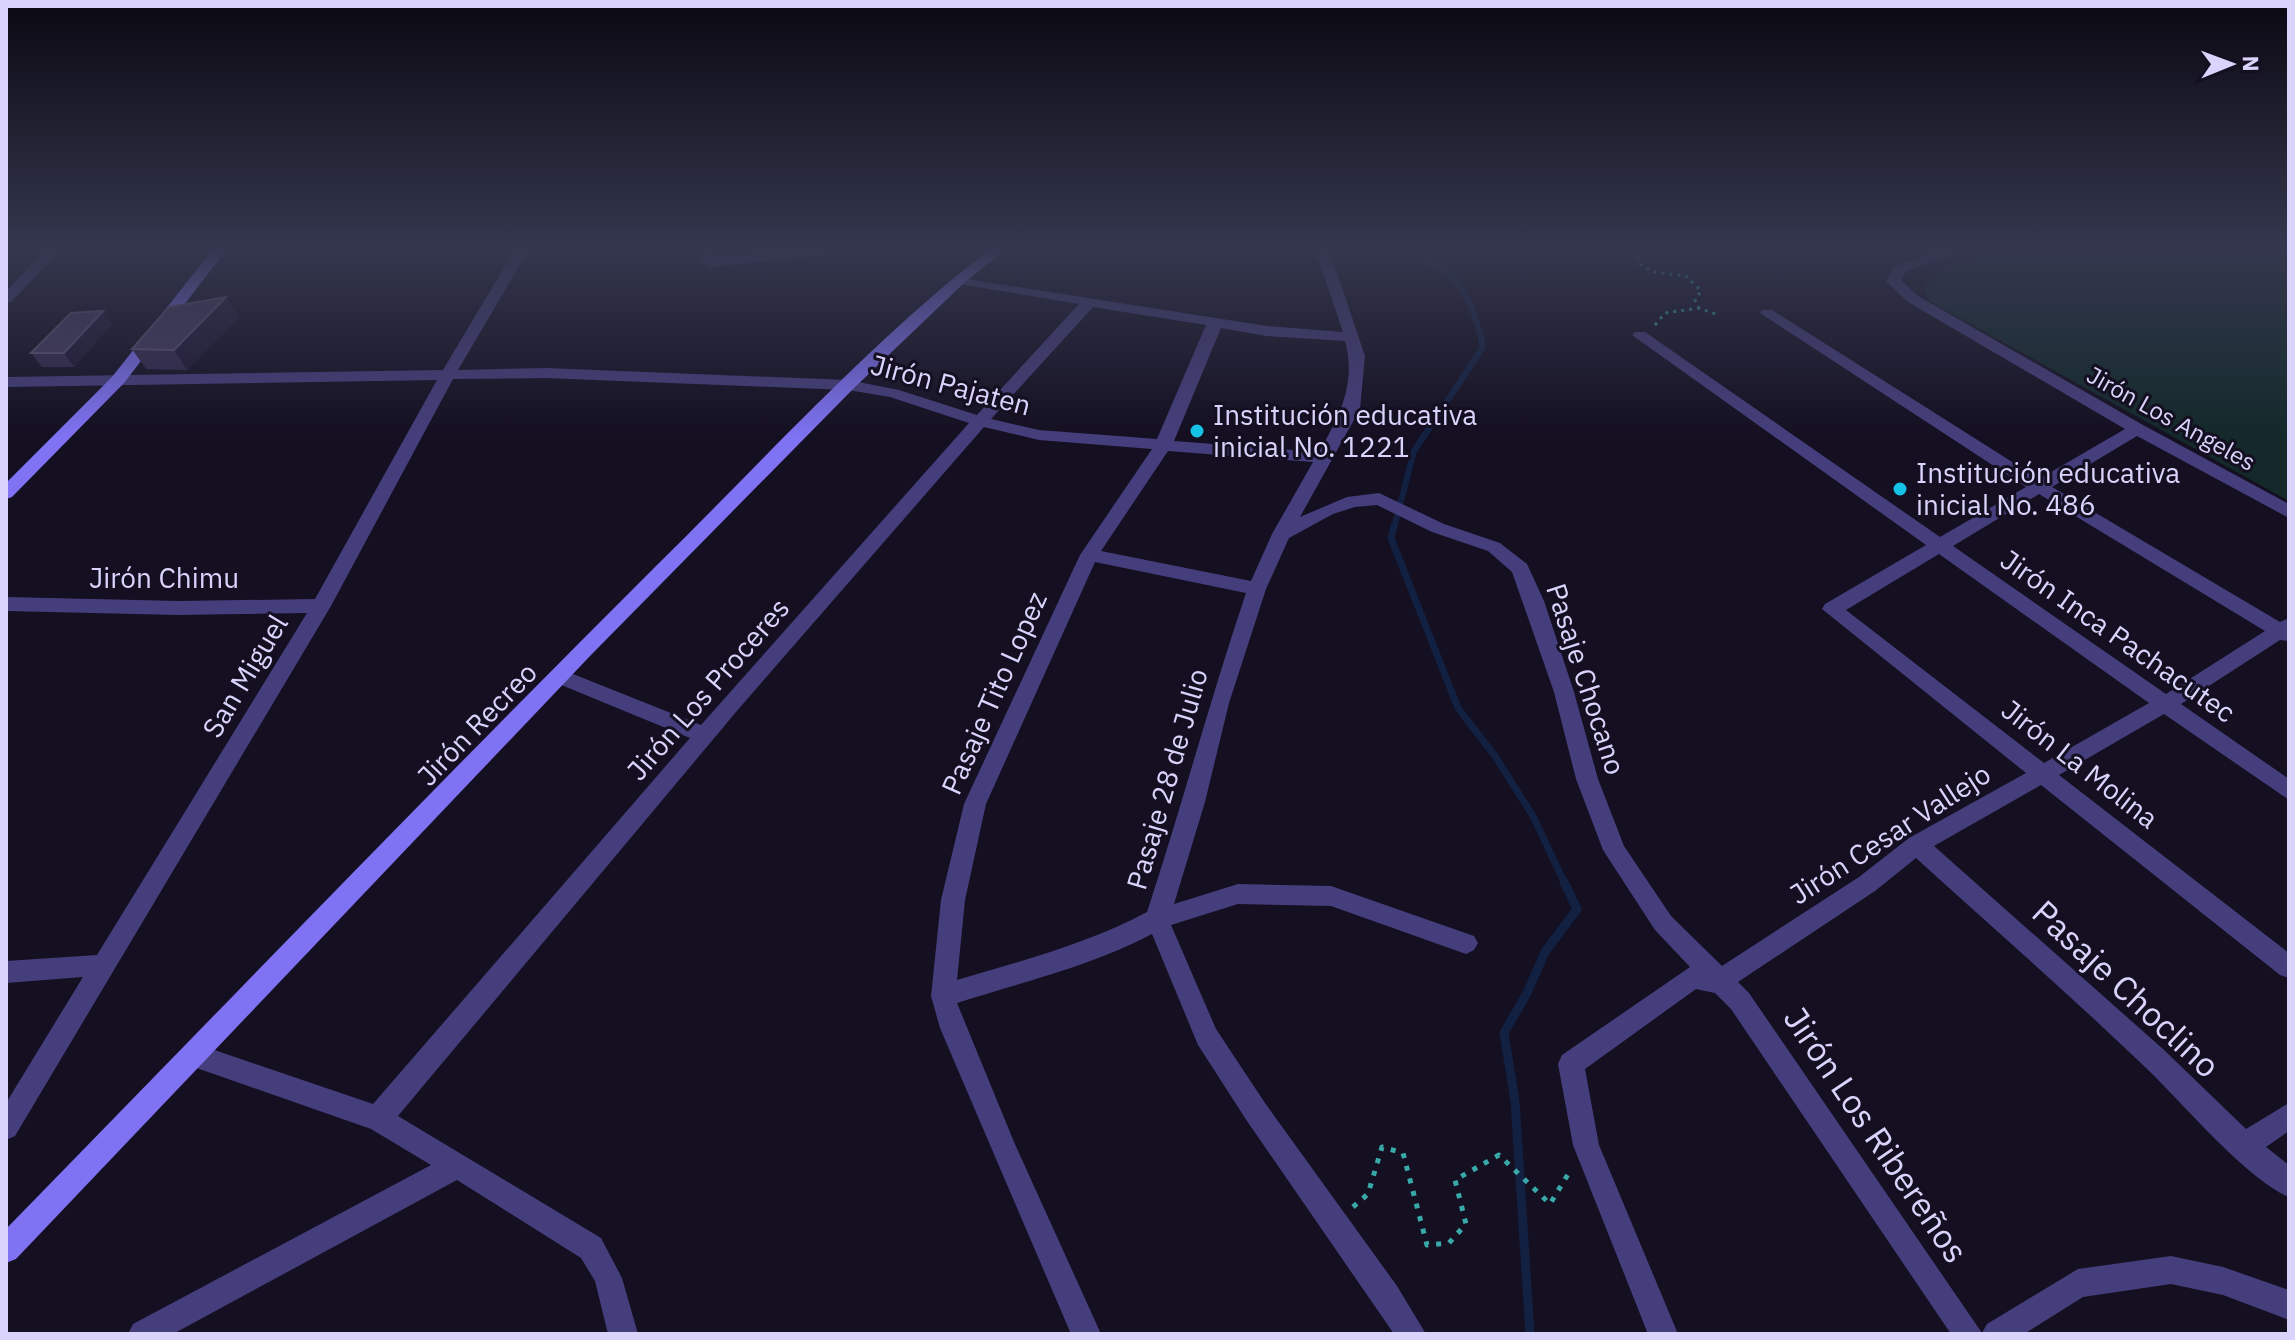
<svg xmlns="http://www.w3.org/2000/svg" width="2295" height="1340" font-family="'IBM Plex Sans',sans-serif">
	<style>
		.green { fill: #13292a }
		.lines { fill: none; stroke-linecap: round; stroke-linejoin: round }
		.stream-far2 { stroke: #122142; stroke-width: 6 }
		.stream-far1 { stroke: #122142; stroke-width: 7 }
		.stream { stroke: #122142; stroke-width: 9 }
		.path-far1 { stroke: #39a8a9; stroke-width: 3; stroke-dasharray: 3 5; stroke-linecap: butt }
		.path { stroke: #39a8a9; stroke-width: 5; stroke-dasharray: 5 8; stroke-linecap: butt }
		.street { fill: #453e7c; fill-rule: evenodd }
		.secondary { fill: #7f72f3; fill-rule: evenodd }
		.wall { fill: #342a4d }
		.shaded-wall { fill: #1f1734 }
		.building { fill: #453c60; stroke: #5d5478; stroke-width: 2 }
		.poi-dot { fill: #14c2e6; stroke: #140f21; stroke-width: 3 }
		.labels { text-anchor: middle; stroke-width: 6; stroke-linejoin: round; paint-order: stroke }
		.far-street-label { font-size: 24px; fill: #dad3fb; stroke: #140f21 }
		.street-label { font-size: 28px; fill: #dad3fb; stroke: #140f21 }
		.poi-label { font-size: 28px; fill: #dad3fb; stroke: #140f21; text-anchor: start }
		.near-street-label { font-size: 34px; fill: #dad3fb; stroke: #140f21 }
	</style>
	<rect width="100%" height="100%" fill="#140f21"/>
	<path class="green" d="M2003 249H2289V501L1929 301 1923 288 1945 268Z"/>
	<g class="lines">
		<path class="stream-far2" d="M1393 249C1453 266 1470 286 1483 347L1414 451 1394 528"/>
		<path class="stream-far1" d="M1394 526 1391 538 1458 708 1495 756 1533 816 1565 884"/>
		<path class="stream" d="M1530 1334 1515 1101 1504 1033 1527 993 1545 952 1577 909 1564 882"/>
		<path class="path-far1" d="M1635 249 1639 264 1654 272 1686 276 1701 291 1695 300 1699 308 1718 315
			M1655 325 1665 313 1699 308"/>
		<path class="path" d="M1353 1207 1368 1194 1382 1147 1403 1153 1427 1245 1449 1243 1466 1224 1455 1180 1499 1155 1550 1204 1570 1171"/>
		<path class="street" d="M47 249H62L11 302 6 303V291Z
			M129 249H255L248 253H136Z
			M515 249H529L458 370 546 368 848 380 899 390 977 415 1079 304 959 284 954 283V277L1267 326 1343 332 1315 249H1329L1365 356 1360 409 1300 517 1347 497 1379 493 1444 524 1500 543 1527 564 1544 601 1574 692 1598 779 1624 846 1671 916 1722 966 1859 877 1909 838 2026 773 1822 609 1825 604 1926 545 1632 335 1635 332H1645L1940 537 2026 487 1760 313 1762 310H1772L2039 479 2125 429 1908 302 1886 281 1895 266 1946 249H1968L1905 272 1901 280 1918 296 2143 425 2289 504V518L2137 436 2052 487 2280 622 2289 618V641L2280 640 2181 704 2289 779V800L2164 714 2059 775 2289 953V978L2280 975 2041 785 1934 846 2163 1049 2246 1129 2289 1103V1131L2266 1147 2289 1165V1197C2246 1179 2181 1101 2145 1067 2071 996 1993 928 1916 858L1875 891 1738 982 1749 993 1982 1333 1987 1324 2078 1269 2171 1256 2223 1267 2289 1290V1320L2223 1295 2171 1284 2083 1297 2024 1334H1951L1731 1009 1715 993 1696 989 1585 1069 1599 1145 1678 1334H1648L1573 1145 1558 1064 1562 1055 1690 967 1655 930 1603 850 1576 779 1554 692 1512 572 1488 551 1432 532 1377 505 1355 507 1333 514 1289 538 1266 589 1229 703 1205 802 1174 904 1238 884 1331 886 1474 936 1478 943 1474 950 1466 954 1331 906 1238 904 1171 925 1216 1029 1265 1103 1397 1286 1426 1334H1394L1247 1121 1198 1045 1152 934C1092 966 1022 982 957 1003L1014 1142 1101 1334H1071L940 1028 931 996 941 900 964 804 1080 555 1152 449 1039 440 984 427 736 712 398 1116 601 1238 622 1278 638 1334H608L595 1281 581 1258 457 1180 173 1334H128L133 1324 431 1165 371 1129 185 1064 181 1055 185 1046 194 1043 373 1104 690 738 554 682 551 677 554 672H568L701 725 969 423 890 397 848 390 546 378 453 379 331 606 15 1136 6 1140V1103L83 977 6 983V961L97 955 307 613 179 615 6 611V597L179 601 315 599 437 380 6 387V377L443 370ZM1093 307 1206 325 1157 439 1039 430 991 419ZM1221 328 1267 336 1345 341C1357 383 1339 417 1319 452L1174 441ZM1168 451 1313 462 1272 534 1251 581 1101 551ZM2039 494 2265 631 2166 694 1953 546ZM1939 554 2149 703 2044 763 1846 610ZM1095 562 1246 593C1210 699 1182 806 1147 912 1087 944 1021 961 957 980L965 900 986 804Z
			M703 249H717L715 258 800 249 831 251 824 255 709 267 700 261Z"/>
		<path class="secondary" d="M213 249H227L124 383 12 497 6 499V483L112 377Z
			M990 249H1006L964 283 854 388 591 655 16 1259 6 1263V1229C222 1008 437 784 656 566 764 460 870 342 990 249Z"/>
	</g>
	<path class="wall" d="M226 297 239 317 187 370 146 369 132 349Z
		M103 311 112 324 74 367H42L31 353Z"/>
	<path class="shaded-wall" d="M226 297 239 317 187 370 174 350Z
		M103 311 112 324 74 367 64 353Z"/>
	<path class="building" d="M226 297 174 350 132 349 169 307Z
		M103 311 64 353H31L71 313Z"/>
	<linearGradient id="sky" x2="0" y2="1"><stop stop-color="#0b0812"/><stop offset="0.57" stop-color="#34374e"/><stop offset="1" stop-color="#34374e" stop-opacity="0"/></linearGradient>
	<rect width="2295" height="437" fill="url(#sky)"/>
	<g class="poi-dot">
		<circle cx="1197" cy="431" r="8"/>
		<circle cx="1900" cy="489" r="8"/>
	</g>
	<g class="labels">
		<g class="far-street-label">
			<text transform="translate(2171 419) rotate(29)" y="8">Jirón Los Angeles</text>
		</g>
		<g class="street-label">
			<text transform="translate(951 385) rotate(15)" y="10">Jirón Pajaten</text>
			<text x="164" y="588">Jirón Chimu</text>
			<text transform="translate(2118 636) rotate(35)" y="10">Jirón Inca Pachacutec</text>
			<text transform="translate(245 676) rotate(-59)" y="10">San Miguel</text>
			<text transform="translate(1586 679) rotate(72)" y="10">Pasaje Chocano</text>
			<text transform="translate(708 689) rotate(-49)" y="10">Jirón Los Proceres</text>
			<text transform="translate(994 693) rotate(-66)" y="10">Pasaje Tito Lopez</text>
			<text transform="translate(477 724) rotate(-46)" y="10">Jirón Recreo</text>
			<text transform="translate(2080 764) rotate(38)" y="10">Jirón La Molina</text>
			<text transform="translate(1167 779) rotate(-74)" y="10">Pasaje 28 de Julio</text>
			<text transform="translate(1890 834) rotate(-33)" y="10">Jirón Cesar Vallejo</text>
		</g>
		<g class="poi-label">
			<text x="1213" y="425">Institución educativa<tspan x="1213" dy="32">inicial No. 1221</tspan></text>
			<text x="1916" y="483">Institución educativa<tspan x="1916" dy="32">inicial No. 486</tspan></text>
		</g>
		<g class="near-street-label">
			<text transform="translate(2126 989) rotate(43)" y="12">Pasaje Choclino</text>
			<text transform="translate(1876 1135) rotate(56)" y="12">Jirón Los Ribereños</text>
		</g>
	</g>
	<rect width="2295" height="1340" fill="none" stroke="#dad3fb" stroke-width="16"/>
	<g transform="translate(2231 64) rotate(89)" stroke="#140f21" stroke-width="6" paint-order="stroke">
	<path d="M0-6L14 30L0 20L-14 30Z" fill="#dad3fb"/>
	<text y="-12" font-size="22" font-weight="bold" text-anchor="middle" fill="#dad3fb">N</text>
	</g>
</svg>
